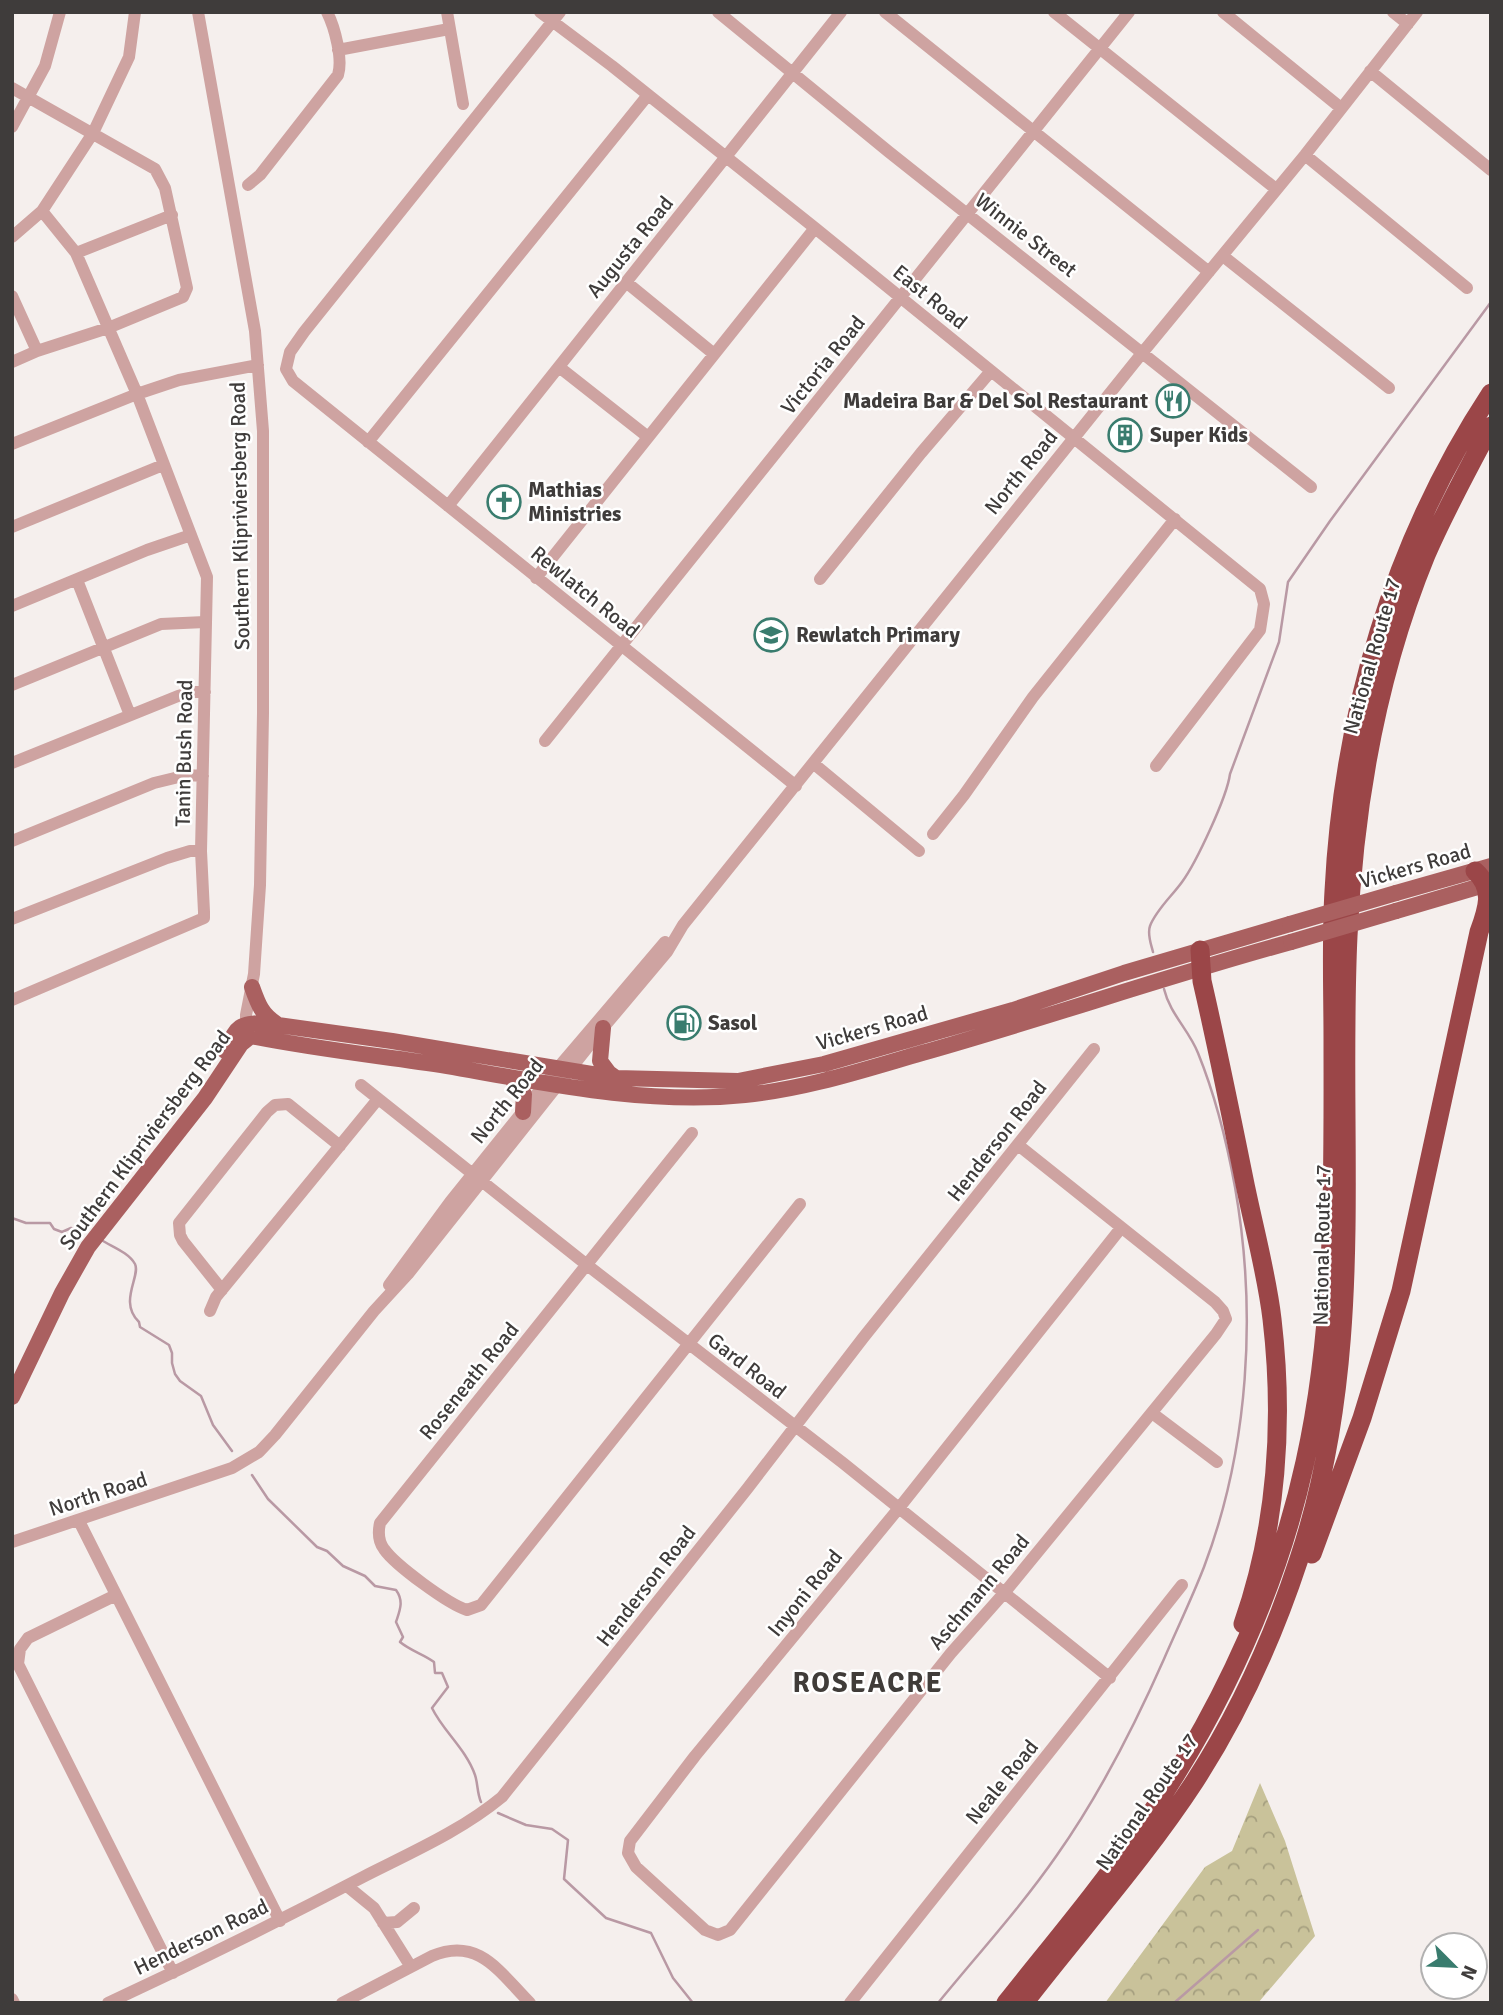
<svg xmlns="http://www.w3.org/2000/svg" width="1503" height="2015" font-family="Signika,sans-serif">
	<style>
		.forest { fill: url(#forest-crowns) }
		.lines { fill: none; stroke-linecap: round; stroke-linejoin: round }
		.stream { stroke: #b999a4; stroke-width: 2.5 }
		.minor { stroke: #cea3a1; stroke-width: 12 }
		.major { stroke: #aa6060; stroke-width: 16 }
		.highway { stroke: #9b4648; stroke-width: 19 }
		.major-bridge { stroke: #aa6060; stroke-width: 16 }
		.labels { text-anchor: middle; stroke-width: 5; stroke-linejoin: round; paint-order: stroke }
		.street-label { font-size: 21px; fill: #3f3c3b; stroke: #fff }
		.poi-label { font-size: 21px; font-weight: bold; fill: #3f3c3b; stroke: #fff; text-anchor: start }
		.district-label { font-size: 28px; font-weight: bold; letter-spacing: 2px; fill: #403c39; stroke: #fff }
	</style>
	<defs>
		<pattern id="forest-crowns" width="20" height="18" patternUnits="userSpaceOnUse" patternTransform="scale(1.75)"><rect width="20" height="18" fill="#c9c29a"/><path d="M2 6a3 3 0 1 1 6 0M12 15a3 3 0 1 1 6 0" fill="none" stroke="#a59f7f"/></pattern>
	</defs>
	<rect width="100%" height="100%" fill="#f5efed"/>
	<path class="forest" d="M1260 1783 1285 1841 1315 1936 1258 2003H1105L1205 1867 1232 1851Z"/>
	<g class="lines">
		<path class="stream" d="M1153 952C1151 944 1147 934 1150 926 1156 910 1172 896 1182 882 1196 863 1227 797 1230 774L1279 642 1288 582 1330 521 1491 302
			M12 1218 26 1223H50L54 1229 62 1232 71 1228 82 1230
			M103 1241C113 1247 129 1253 135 1264 141 1276 118 1302 139 1322L140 1327 169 1345 172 1353V1363L175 1374 180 1381 201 1396 213 1425 232 1451
			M252 1475 268 1499 317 1547 327 1551 343 1566 365 1576 375 1586 396 1590C404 1601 400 1610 396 1622L403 1637 400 1642C411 1651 423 1654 434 1662L435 1673H442L448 1687 432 1708C443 1731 466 1749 475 1775 478 1784 477 1793 481 1802
			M498 1813 526 1825 552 1829 568 1840 564 1879 606 1918 651 1933 673 1978 693 2003
			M938 2003C978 1954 1021 1907 1057 1855 1100 1794 1134 1727 1164 1659 1177 1629 1192 1598 1204 1567 1249 1448 1257 1312 1235 1187 1227 1143 1215 1095 1198 1053 1189 1030 1170 1014 1164 989
			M1174 2003 1258 1930"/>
		<path class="minor" d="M198 12 255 331 263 431V713L260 885 254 974 246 1015V1023L249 1033
			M447 12 463 104
			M540 12 612 66 815 228 1260 589 1264 604 1260 630 1156 766
			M560 12 304 332 290 352 286 369 293 381 796 786
			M718 12 889 152 1311 487
			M885 12 1209 272
			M1054 12 1276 189
			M1223 12 1341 108
			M1393 12 1408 24
			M338 50 449 29
			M1370 71 1491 170
			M12 88 155 169 165 188 187 288 183 297 108 328 37 351 12 362
			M12 127 45 66 60 12
			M1305 155 1467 288
			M248 185 260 175 338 75C343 59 335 28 327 12
			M12 237 42 211 93 133 129 57 135 12
			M76 253 172 215
			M1223 256 1389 388
			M626 282 714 354
			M12 296 37 351
			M559 367 648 437
			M368 442 648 95
			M12 444 137 394 179 380 258 365
			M448 506 841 12
			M12 527 163 465
			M536 578 815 228
			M820 579 921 453 991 371
			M77 580 130 715
			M12 606 147 550 191 535
			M12 685 161 624 205 622
			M545 741 1129 12
			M12 763 178 696 192 692H205
			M814 764 919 851
			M933 834 964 795 1033 697 1175 519
			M12 841 154 783 187 775 203 776
			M12 919 167 858 190 851H201
			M12 1000 204 918V912L201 851 207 577 137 394 76 253 42 211
			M361 1085 587 1265 843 1463 1110 1678
			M692 1133 380 1523C378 1532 378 1541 384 1549 395 1565 448 1604 467 1610L481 1605 800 1204
			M1018 1145 1215 1302 1223 1311 1226 1319 1216 1334 1005 1592 951 1653 730 1930 718 1935 705 1930 636 1867 628 1853 630 1841 695 1756 899 1508 1121 1228
			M389 1285 450 1202 557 1069 665 942
			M222 1290 183 1241 180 1235 179 1223 267 1112 275 1105 288 1104 340 1146
			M210 1311 216 1297 378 1099
			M1152 1413 1217 1462
			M79 1521 280 1921
			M12 1542 232 1468 259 1452 275 1435 374 1311 408 1274 603 1028 667 952 683 925 1143 352 1305 155 1417 12
			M116 1595 28 1638 20 1649 18 1664 173 1973
			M347 1886 374 1908 411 1967
			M383 1923 397 1922 414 1908
			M12 1999 14 2003
			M108 2003C194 1963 279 1921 363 1877 410 1853 461 1831 502 1797L747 1489 863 1338 1094 1049
			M342 2003 432 1956C479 1936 500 1973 530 2003
			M850 2003 1182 1585"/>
		<path class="major" d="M1396 893 1491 866
			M1396 911 1491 883
			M252 987C258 1004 262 1015 277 1024
			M603 1028 600 1061 609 1073 616 1078
			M225 1051C237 1028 237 1023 264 1023L392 1041 616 1078 738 1081 824 1064 1013 1010 1124 973 1290 924
			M511 1078 524 1094 523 1112
			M12 1397 62 1293 88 1247 205 1098 241 1044 251 1036C315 1049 382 1056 447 1066 544 1083 646 1105 745 1095 806 1089 863 1070 922 1053 1046 1018 1167 976 1291 942"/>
		<path class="highway" d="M1200 950 1202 981C1218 1050 1232 1120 1246 1189 1255 1232 1267 1276 1272 1319 1284 1421 1277 1527 1243 1624
			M1312 1554 1362 1418 1401 1291 1479 932C1487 910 1495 889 1475 871
			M1006 2003C1051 1946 1098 1891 1139 1831 1216 1719 1276 1595 1305 1462 1336 1323 1333 1180 1333 1039 1333 990 1331 940 1334 891 1343 714 1393 542 1491 393
			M1024 2003C1081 1929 1144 1859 1195 1781 1239 1713 1274 1635 1299 1559 1368 1351 1338 1148 1348 936 1354 805 1376 677 1426 555 1445 511 1468 469 1491 426"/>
		<path class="major-bridge" d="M1290 924 1396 893
			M1291 942 1396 911"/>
	</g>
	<defs>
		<symbol id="restaurant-ring" viewBox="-11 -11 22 22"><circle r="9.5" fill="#fff" stroke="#397c6e" stroke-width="1.5"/><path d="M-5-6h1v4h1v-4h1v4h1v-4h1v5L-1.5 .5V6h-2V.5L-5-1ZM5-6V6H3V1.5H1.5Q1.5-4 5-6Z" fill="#397c6e"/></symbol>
		<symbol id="building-ring" viewBox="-11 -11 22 22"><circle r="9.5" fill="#fff" stroke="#397c6e" stroke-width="1.5"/><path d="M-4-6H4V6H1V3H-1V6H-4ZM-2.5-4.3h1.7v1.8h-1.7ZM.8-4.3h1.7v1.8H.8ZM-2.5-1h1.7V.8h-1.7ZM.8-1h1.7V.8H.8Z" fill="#397c6e"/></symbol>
		<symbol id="church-ring" viewBox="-11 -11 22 22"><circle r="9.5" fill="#fff" stroke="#397c6e" stroke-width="1.5"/><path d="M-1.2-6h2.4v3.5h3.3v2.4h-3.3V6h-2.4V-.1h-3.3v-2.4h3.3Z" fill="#397c6e"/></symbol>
		<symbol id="school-ring" viewBox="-11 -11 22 22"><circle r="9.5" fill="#fff" stroke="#397c6e" stroke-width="1.5"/><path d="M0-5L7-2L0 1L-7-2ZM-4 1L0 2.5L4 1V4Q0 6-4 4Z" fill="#397c6e"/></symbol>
		<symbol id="fuel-ring" viewBox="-11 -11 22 22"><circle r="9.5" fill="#fff" stroke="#397c6e" stroke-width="1.5"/><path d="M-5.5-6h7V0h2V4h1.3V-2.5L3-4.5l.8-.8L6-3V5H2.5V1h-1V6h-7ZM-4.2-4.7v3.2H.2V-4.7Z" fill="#397c6e"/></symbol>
	</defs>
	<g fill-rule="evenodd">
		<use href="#restaurant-ring" x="1154" y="382" width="38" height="38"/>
		<use href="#building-ring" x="1106" y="416" width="38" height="38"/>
		<use href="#church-ring" x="485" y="483" width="38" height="38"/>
		<use href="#school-ring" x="752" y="616" width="38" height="38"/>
		<use href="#fuel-ring" x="665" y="1004" width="38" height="38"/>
	</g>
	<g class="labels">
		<g class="street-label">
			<text transform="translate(1026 235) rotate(38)" y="7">Winnie Street</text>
			<text transform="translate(630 247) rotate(-51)" y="7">Augusta Road</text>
			<text transform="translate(930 297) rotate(39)" y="7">East Road</text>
			<text transform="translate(823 365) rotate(-51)" y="7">Victoria Road</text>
			<text transform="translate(1021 472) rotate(-51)" y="7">North Road</text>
			<text transform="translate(240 516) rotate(-91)" y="7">Southern Klipriviersberg Road</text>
			<text transform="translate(585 592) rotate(39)" y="7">Rewlatch Road</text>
			<text transform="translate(1372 656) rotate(-74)" y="7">National Route 17</text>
			<text transform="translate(184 753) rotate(-89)" y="7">Tanin Bush Road</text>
			<text transform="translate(1415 866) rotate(-16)" y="7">Vickers Road</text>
			<text transform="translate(872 1028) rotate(-16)" y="7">Vickers Road</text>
			<text transform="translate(507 1101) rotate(-51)" y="7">North Road</text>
			<text transform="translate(145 1140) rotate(-53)" y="7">Southern Klipriviersberg Road</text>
			<text transform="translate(997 1141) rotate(-52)" y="7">Henderson Road</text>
			<text transform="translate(1322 1245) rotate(-89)" y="7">National Route 17</text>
			<text transform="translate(747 1366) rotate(38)" y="7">Gard Road</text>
			<text transform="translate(469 1381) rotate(-51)" y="7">Roseneath Road</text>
			<text transform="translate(98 1494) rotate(-18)" y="7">North Road</text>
			<text transform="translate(646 1586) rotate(-52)" y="7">Henderson Road</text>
			<text transform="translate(979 1592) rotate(-50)" y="7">Aschmann Road</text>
			<text transform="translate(805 1593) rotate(-51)" y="7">Inyoni Road</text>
			<text transform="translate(1002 1782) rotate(-51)" y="7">Neale Road</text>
			<text transform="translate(1147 1802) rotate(-55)" y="7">National Route 17</text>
			<text transform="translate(201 1937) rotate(-26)" y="7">Henderson Road</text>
		</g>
		<g class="poi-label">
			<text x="1148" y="408" text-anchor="end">Madeira Bar &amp; Del Sol Restaurant</text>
			<text x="1150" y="442">Super Kids</text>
			<text x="528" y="497">Mathias<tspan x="528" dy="24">Ministries</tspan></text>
			<text x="796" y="642">Rewlatch Primary</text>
			<text x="708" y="1030">Sasol</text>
		</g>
		<g class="district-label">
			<text x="868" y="1692">ROSEACRE</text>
		</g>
	</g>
	<rect width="1503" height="2015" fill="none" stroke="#3f3c3b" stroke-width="28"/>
	<g transform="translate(1454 1966) rotate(114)"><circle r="33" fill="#ffffff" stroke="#b2b1b1" stroke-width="2"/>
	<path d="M0-5L12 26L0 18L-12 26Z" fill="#397c6e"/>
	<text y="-10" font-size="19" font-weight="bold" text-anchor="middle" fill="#3f3c3b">N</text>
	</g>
</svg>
